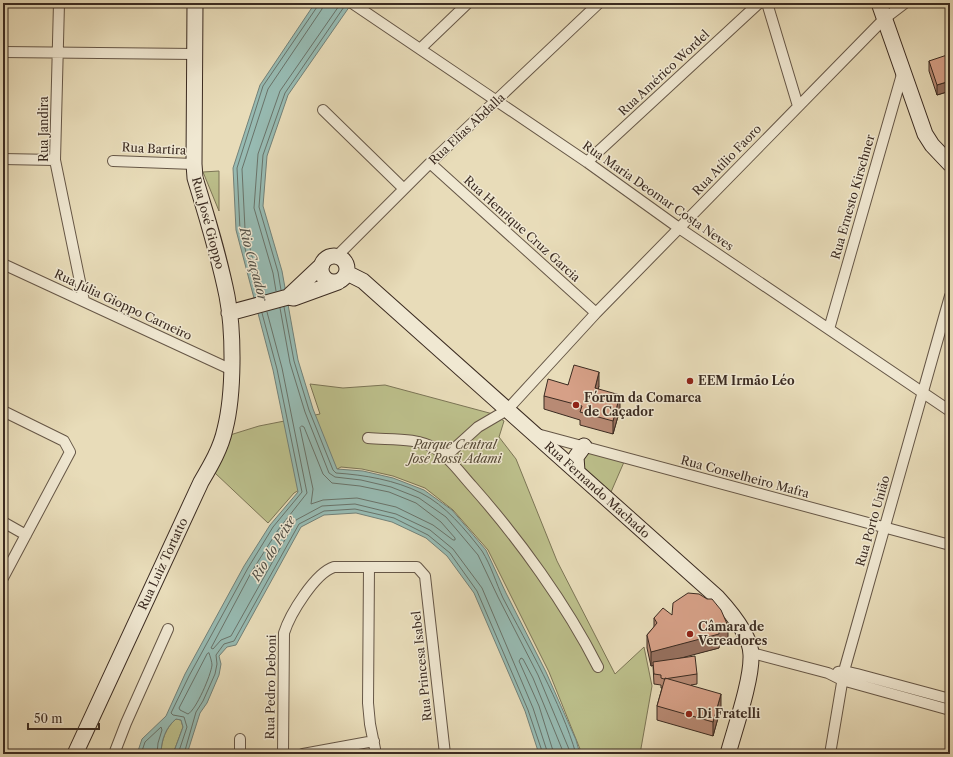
<svg xmlns="http://www.w3.org/2000/svg" width="953" height="757" font-family="'Libre Caslon Text',serif">
	<style>
		.green { fill: #bcbf8b; stroke: #7c7556 }
		.water { fill: #97bbb3; stroke: #728179 }
		.lines { fill: none; stroke-linecap: round; stroke-linejoin: round }
		.shore { stroke: #69736a; stroke-width: 1 }
		.street-casing { stroke: #665747; stroke-width: 12 }
		.secondary-casing { stroke: #3b2b21; stroke-width: 17 }
		.street { stroke: #f0e8d2; stroke-width: 10 }
		.secondary { stroke: #f0e8d2; stroke-width: 15 }
		.wall { fill: #b88a74; stroke: #3b2b21 }
		.shaded-wall { fill: #96705e; stroke: #3b2b21 }
		.building { fill: #d6a087; stroke: #3b2b21 }
		.poi-dot { fill: #8f2418; stroke: #f0e8d2; stroke-width: 1.5 }
		.labels { text-anchor: middle; stroke-width: 3; stroke-linejoin: round; paint-order: stroke }
		.street-label { font-size: 12px; fill: #3b2b21; stroke: #f0e8d2 }
		.poi-label { font-size: 12px; font-weight: bold; fill: #3b2b21; stroke: #f0e8d2; text-anchor: start }
		.park-label { font-size: 12px; font-style: italic; fill: #554936; stroke: #f0e8d2 }
		.water-label { font-size: 13px; font-style: italic; fill: #524f46; stroke: #f0e8d2 }
	</style>
	<rect width="100%" height="100%" fill="#e8dcb9"/>
	<filter id="stains"><feTurbulence type="fractalNoise" baseFrequency=".005" numOctaves="4"/><feColorMatrix values="0 0 0 0 .2 0 0 0 0 .09 0 0 0 0 .02 0 0 0 .5 -.17"/></filter>
	<radialGradient id="worn" r=".72"><stop offset=".6" stop-color="#630" stop-opacity="0"/><stop offset="1" stop-color="#630" stop-opacity=".3"/></radialGradient>
	<path class="green" d="M219 171V211L203 172Z
		M310 384 343 388 385 385 493 414 504 421 499 437 516 459 557 561 615 674 644 647 652 686 640 754H582L549 672 488 550 453 510 425 488 393 476 362 469 341 467 294 493 268 523 215 473 230 435 259 426 320 414Z
		M588 451 624 462 611 492 581 468V452Z
		M176 719 181 720 183 727 173 754H161C161 741 166 727 176 719Z"/>
	<path class="water" d="M315 3H352L288 95 267 156 263 206 282 271 298 360 313 409 337 469 363 471 393 478 424 490 452 510 486 550 506 593 546 672 576 740 580 754H539L525 711 474 593 447 556 426 538 392 522 356 513 324 515 301 527 236 645 227 647 219 656 221 664 219 675 207 703 200 713 187 754H173L183 727 181 720 176 719C166 727 161 740 161 754H137L142 739 166 716 185 674 244 566 270 525 298 492 273 370 236 230 233 168 260 85Z"/>
	<g class="lines">
		<path class="shore" d="M281 290 278 272 259 207 263 155 285 93 346 4
			M276 291 273 273 254 208 258 154 280 91 341 3
			M262 295 245 229 242 169 268 89 322 9 323 3
			M258 296 240 230 237 168 263 86 317 7 318 3
			M284 307 294 361 309 410 333 470 336 473C365 475 395 480 421 493 445 505 466 530 482 551 491 565 496 583 503 598 528 646 561 702 576 754
			M280 308 290 363 305 412 329 473 335 477 361 480 391 487 419 498 446 517 478 555 498 597 538 675 571 754
			M267 312 282 368 307 493 278 530 252 571 211 648 213 649 221 640 231 636 296 520 322 506 355 504 396 514 430 530 453 549 482 588 533 708 548 754
			M302 426 304 427 323 474 332 483 360 486 389 492 416 503 441 522 455 538V540H453L433 525 396 507 357 498 323 500 311 504 313 489 300 428Z
			M209 653C210 656 212 662 212 665 211 675 196 710 188 714L180 710 179 708 207 654Z
			M141 754 145 742 161 727 162 730 158 743 157 754
			M178 754 187 727 184 717 173 715 171 713 189 676 248 568 273 527 302 492 277 369 262 313
			M184 754 196 712 203 701 215 674 217 664 216 655 224 644 234 641 299 524 324 511 355 509 394 518 428 535 450 553 477 591 528 710 543 754
			M554 754 539 706 519 661 521 658 523 659 533 678 564 754"/>
		<defs>
			<path id="street" d="M59 3 55 160 84 301
				M352 3 587 162 679 228 950 411
				M767 3 798 106
				M420 49 468 3
				M3 52 195 54
				M323 110 404 189
				M3 159 55 160
				M113 161 194 164
				M587 162 759 3
				M430 163 596 313
				M337 256 430 163 599 3
				M3 264 232 370
				M829 329 903 71
				M3 411 64 441 70 452 3 578
				M537 434 950 545
				M368 438C389 440 417 437 436 449 450 458 461 474 472 486 519 539 566 604 598 667
				M445 457 478 427 507 410 596 313 884 19 905 3
				M3 522 26 535
				M369 567 368 703 370 724 376 754
				M752 653 828 673 842 680 950 710
				M838 672 844 671 857 674 950 699
				M114 754 126 723 168 629
				M240 754V739
				M283 754 284 633C290 614 315 573 334 567H417L425 576 445 754
				M303 754 374 741
				M830 754 844 671 950 296"/>
			<path id="secondary" d="M879 3 925 134 932 145 950 164
				M321 269a13 13 0 1 1 26 0a13 13 0 1 1-26 0Z
				M347 273 363 281 717 597C729 610 751 635 751 655 752 680 735 728 728 754
				M288 297 322 265
				M229 313 288 297 294 298 338 282
				M577 471 576 457 584 446
				M75 754 201 482C211 465 221 448 225 429 234 394 234 332 227 296 219 256 207 217 195 178L194 164 195 3"/>
		</defs>
		<use href="#street" class="street-casing"/>
		<use href="#secondary" class="secondary-casing"/>
		<use href="#street" class="street"/>
		<use href="#secondary" class="secondary"/>
	</g>
	<path class="wall" d="M929 61 950 64V91L937 95 929 71Z
		M568 385 599 386 598 389 620 409 613 434 580 425V420L544 409V396Z
		M672 615 728 640 719 643V648L682 657 697 674V684L691 685 721 707 713 736 657 720V706L662 688H661V685L654 684 653 665 651 666 647 648V635L654 627V618Z"/>
	<path class="shaded-wall" d="M950 81V91L937 95V85Z
		M599 372V386L595 402V388Z
		M620 395V409L613 434V421Z
		M728 626V640L719 643V648L651 666V652Z
		M721 694V707L713 736V722Z"/>
	<path class="building" d="M947 55 950 64V81L937 85 929 61Z
		M574 365 599 372 595 388 620 395 613 421 580 412 582 406 544 396 548 379 568 385Z
		M688 593 699 594 707 599H712L721 610 728 626 719 630V634L651 652 647 635 657 623 654 618 663 608 672 615 673 603Z
		M695 656 697 674 664 679 661 678V675L654 674 653 662Z
		M665 678 721 694 713 722 657 706Z"/>
	<g class="poi-dot">
		<circle cx="690" cy="381" r="4"/>
		<circle cx="576" cy="405" r="4"/>
		<circle cx="690" cy="634" r="4"/>
		<circle cx="689" cy="714" r="4"/>
	</g>
	<g class="labels">
		<g class="street-label">
			<text transform="translate(664 73) rotate(-43)" y="4">Rua Américo Wordel</text>
			<text transform="translate(44 129) rotate(-90)" y="4">Rua Jandira</text>
			<text transform="translate(467 129) rotate(-43)" y="4">Rua Elias Abdalla</text>
			<text transform="translate(154 149) rotate(3)" y="4">Rua Bartira</text>
			<text transform="translate(727 160) rotate(-46)" y="4">Rua Atílio Faoro</text>
			<text transform="translate(658 196) rotate(35)" y="4">Rua Maria Deomar Costa Neves</text>
			<text transform="translate(853 197) rotate(-74)" y="4">Rua Ernesto Kirschner</text>
			<text transform="translate(208 223) rotate(75)" y="4">Rua José Gioppo</text>
			<text transform="translate(522 229) rotate(42)" y="4">Rua Henrique Cruz Garcia</text>
			<text transform="translate(123 305) rotate(25)" y="4">Rua Júlia Gioppo Carneiro</text>
			<text transform="translate(745 477) rotate(15)" y="4">Rua Conselheiro Mafra</text>
			<text transform="translate(597 490) rotate(42)" y="4">Rua Fernando Machado</text>
			<text transform="translate(873 521) rotate(-74)" y="4">Rua Porto União</text>
			<text transform="translate(163 564) rotate(-65)" y="4">Rua Luiz Tortatto</text>
			<text transform="translate(422 666) rotate(-96)" y="4">Rua Princesa Isabel</text>
			<text transform="translate(271 687) rotate(-89)" y="4">Rua Pedro Deboni</text>
		</g>
		<g class="poi-label">
			<text x="698" y="385">EEM Irmão Léo</text>
			<text x="584" y="402">Fórum da Comarca<tspan x="584" dy="14">de Caçador</tspan></text>
			<text x="698" y="631">Câmara de<tspan x="698" dy="14">Vereadores</tspan></text>
			<text x="697" y="718">Di Fratelli</text>
		</g>
		<g class="park-label">
			<text x="455" y="449">Parque Central<tspan x="455" dy="14">José Rossi Adami</tspan></text>
		</g>
		<g class="water-label">
			<text transform="translate(254 264) rotate(75)" y="5">Rio Caçador</text>
			<text transform="translate(273 548) rotate(-59)" y="5">Rio do Peixe</text>
		</g>
	</g>
	<rect width="953" height="757" fill="none" stroke="#e8dcb9" stroke-width="16"/>
	<rect x="4" y="4" width="945" height="749" fill="none" stroke="#3b2b21" stroke-width="2"/>
	<rect x="8" y="8" width="937" height="741" fill="none" stroke="#3b2b21"/>
	<path d="M28 723v6h71v-6" fill="none" stroke="#3b2b21" stroke-width="2"/>
	<text x="34" y="723" font-size="12" fill="#3b2b21" stroke="#f0e8d2" stroke-width="3" paint-order="stroke">50 m</text>
	<rect width="100%" height="100%" filter="url(#stains)"/>
	<rect width="100%" height="100%" fill="url(#worn)"/>
</svg>
